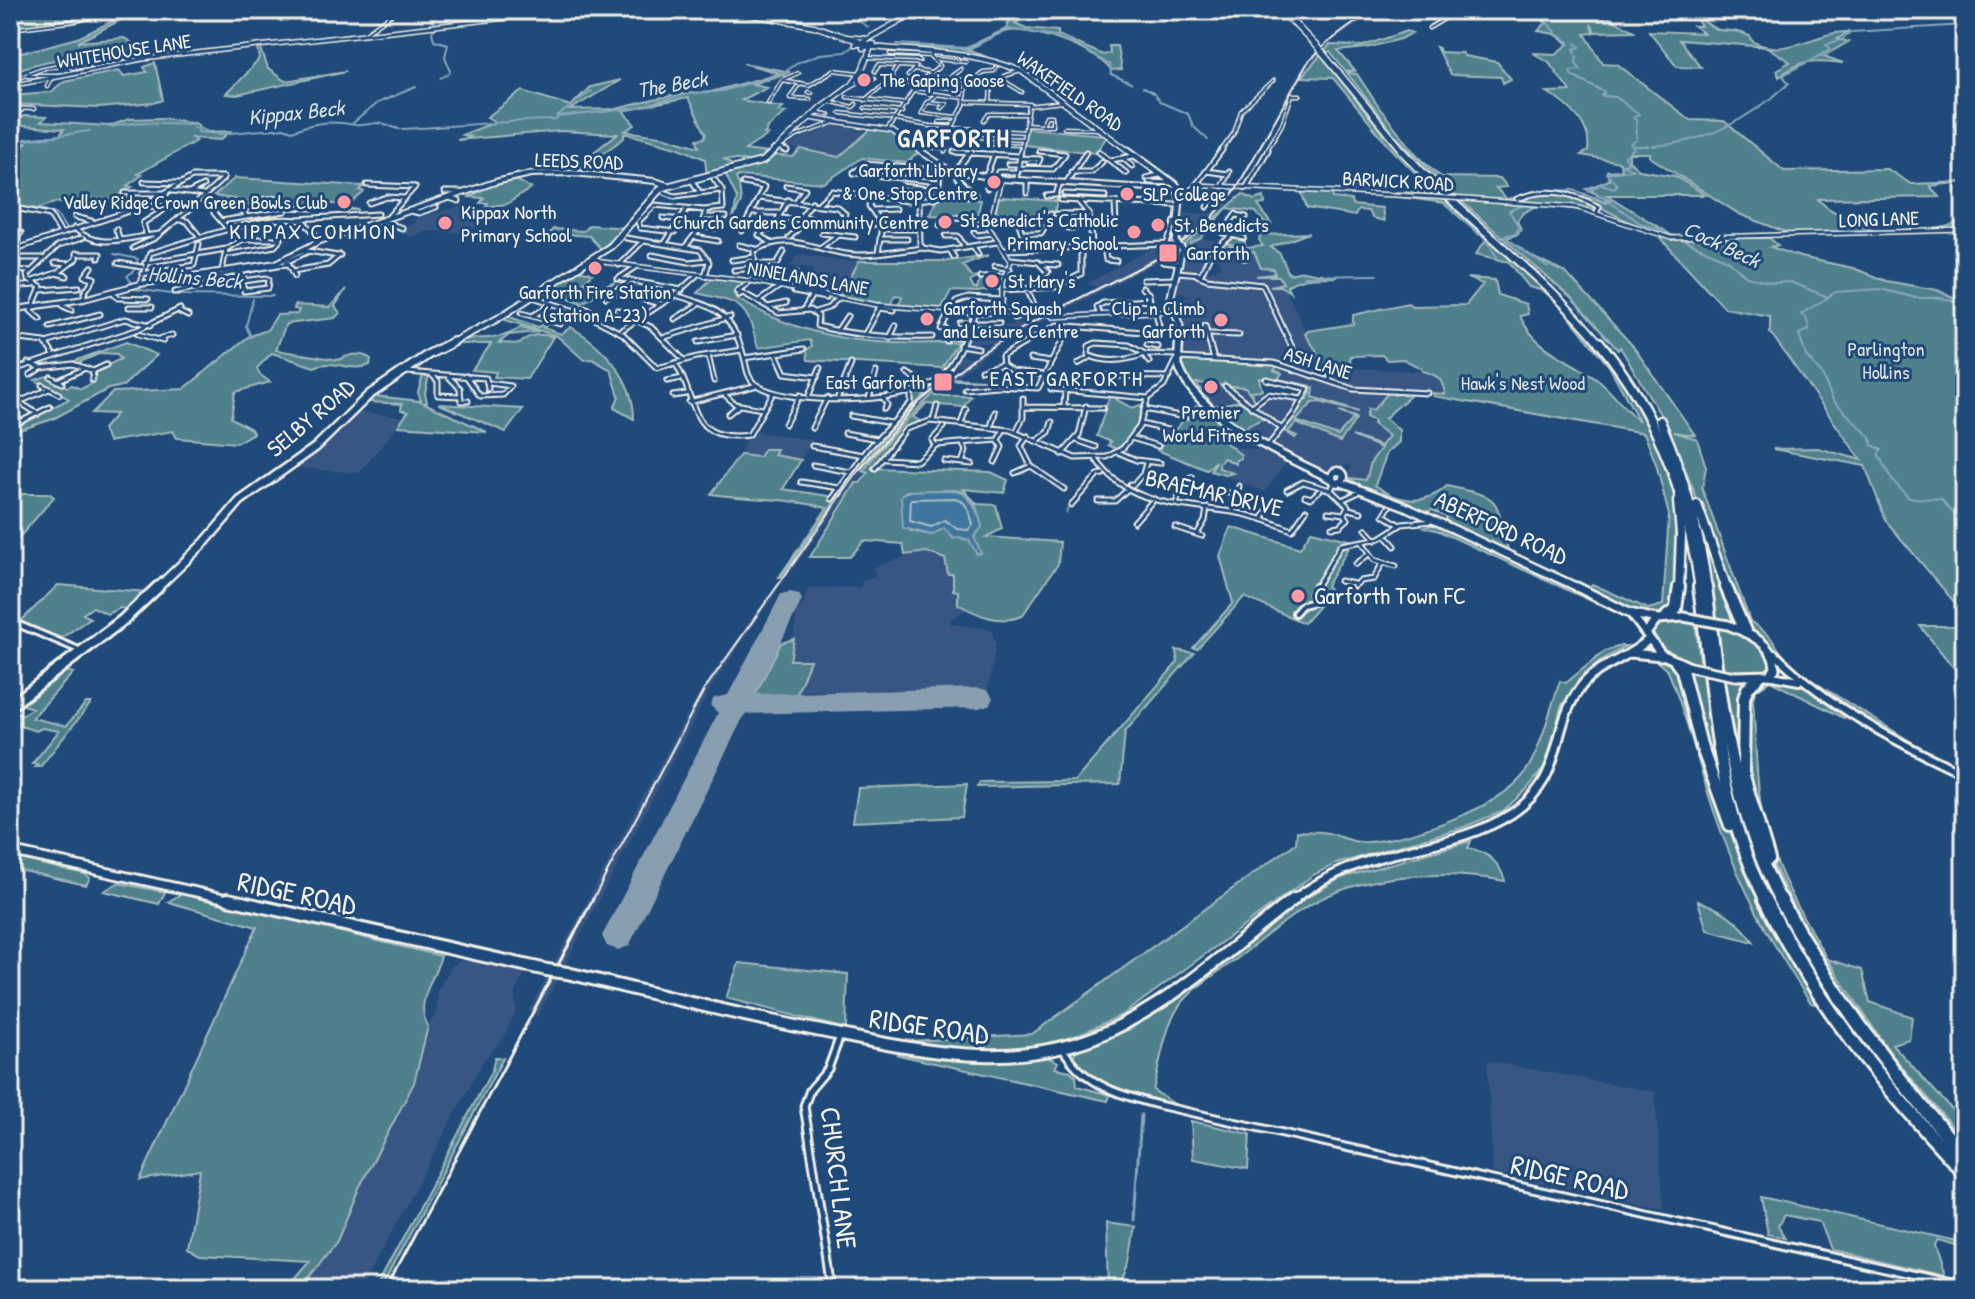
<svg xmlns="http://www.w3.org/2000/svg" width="1975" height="1299" font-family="'Patrick Hand',sans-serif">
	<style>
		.built { fill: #375784 }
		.green { fill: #4f818d; stroke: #a2b9ba; stroke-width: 2; fill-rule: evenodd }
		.water { fill: #41769e; stroke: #89a7bc; stroke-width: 2 }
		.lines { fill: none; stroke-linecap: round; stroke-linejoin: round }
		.shore { stroke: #acc0ca; stroke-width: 2 }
		.stream-far1 { stroke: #89a7bc; stroke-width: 2 }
		.stream { stroke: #89a7bc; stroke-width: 3 }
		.runway { fill: #8a9eb1; fill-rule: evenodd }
		.minor-far3-casing { stroke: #f4f1e8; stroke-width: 5 }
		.minor-far2-casing { stroke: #f4f1e8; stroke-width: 7 }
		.minor-far1-casing { stroke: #f4f1e8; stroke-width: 10 }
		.minor-casing { stroke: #f4f1e8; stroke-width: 11 }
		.tertiary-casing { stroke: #f4f1e8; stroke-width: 6 }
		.secondary-far2-casing { stroke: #f4f1e8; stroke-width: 6 }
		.secondary-far1-casing { stroke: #f4f1e8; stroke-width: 8 }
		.secondary-casing { stroke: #f4f1e8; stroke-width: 12 }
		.primary-far4-casing { stroke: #f4f1e8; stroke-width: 7 }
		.primary-far3-casing { stroke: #f4f1e8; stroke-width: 9 }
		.primary-far2-casing { stroke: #f4f1e8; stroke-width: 11 }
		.primary-far1-casing { stroke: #f4f1e8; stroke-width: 13 }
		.primary-casing { stroke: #f4f1e8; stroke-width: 16 }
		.trunk-far3-casing { stroke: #f4f1e8; stroke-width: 7 }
		.trunk-far2-casing { stroke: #f4f1e8; stroke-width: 9 }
		.trunk-far1-casing { stroke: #f4f1e8; stroke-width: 12 }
		.trunk-casing { stroke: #f4f1e8; stroke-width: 15 }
		.motorway-far4-casing { stroke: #f4f1e8; stroke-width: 8 }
		.motorway-far3-casing { stroke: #f4f1e8; stroke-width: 10 }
		.motorway-far2-casing { stroke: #f4f1e8; stroke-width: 13 }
		.motorway-far1-casing { stroke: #f4f1e8; stroke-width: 16 }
		.motorway-casing { stroke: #f4f1e8; stroke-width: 18 }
		.minor-far3 { stroke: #1f4a7a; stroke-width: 2 }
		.minor-far2 { stroke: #1f4a7a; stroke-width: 3 }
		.minor-far1 { stroke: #1f4a7a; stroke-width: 4 }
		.minor { stroke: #1f4a7a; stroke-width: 5 }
		.tertiary { stroke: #1f4a7a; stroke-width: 3 }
		.secondary-far2 { stroke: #1f4a7a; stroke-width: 3 }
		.secondary-far1 { stroke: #1f4a7a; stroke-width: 4 }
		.secondary { stroke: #1f4a7a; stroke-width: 6 }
		.primary-far4 { stroke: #1f4a7a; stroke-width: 4 }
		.primary-far3 { stroke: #1f4a7a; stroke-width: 5 }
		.primary-far2 { stroke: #1f4a7a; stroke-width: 6 }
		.primary-far1 { stroke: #1f4a7a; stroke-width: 7 }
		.primary { stroke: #1f4a7a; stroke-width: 10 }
		.trunk-far3 { stroke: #1f4a7a; stroke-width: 4 }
		.trunk-far2 { stroke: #1f4a7a; stroke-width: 5 }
		.trunk-far1 { stroke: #1f4a7a; stroke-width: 7 }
		.trunk { stroke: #1f4a7a; stroke-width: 9 }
		.motorway-far4 { stroke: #1f4a7a; stroke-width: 5 }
		.motorway-far3 { stroke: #1f4a7a; stroke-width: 6 }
		.motorway-far2 { stroke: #1f4a7a; stroke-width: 8 }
		.motorway-far1 { stroke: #1f4a7a; stroke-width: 10 }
		.motorway { stroke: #1f4a7a; stroke-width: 12 }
		.rail-far1 { stroke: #f4f1e8; stroke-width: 2 }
		.rail { stroke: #f4f1e8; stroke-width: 3 }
		.tertiary-bridge-casing { stroke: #f4f1e8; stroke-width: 6; stroke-linecap: butt }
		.primary-bridge-far2-casing { stroke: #f4f1e8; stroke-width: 9; stroke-linecap: butt }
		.primary-bridge-far1-casing { stroke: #f4f1e8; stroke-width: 13; stroke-linecap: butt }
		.primary-bridge-casing { stroke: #f4f1e8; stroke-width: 16; stroke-linecap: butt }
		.motorway-bridge-casing { stroke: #f4f1e8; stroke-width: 8; stroke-linecap: butt }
		.tertiary-bridge { stroke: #1f4a7a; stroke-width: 3 }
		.primary-bridge-far2 { stroke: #1f4a7a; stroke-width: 5 }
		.primary-bridge-far1 { stroke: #1f4a7a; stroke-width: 7 }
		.primary-bridge { stroke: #1f4a7a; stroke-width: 10 }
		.motorway-bridge { stroke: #1f4a7a; stroke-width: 5 }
		.poi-dot { fill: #ff9aa2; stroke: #1f4a7a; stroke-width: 3 }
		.labels { text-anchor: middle; stroke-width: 6; stroke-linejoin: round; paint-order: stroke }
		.far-street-label { font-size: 20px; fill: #f4f1e8; stroke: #1f4a7a }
		.far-poi-label { font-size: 20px; fill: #f4f1e8; stroke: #1f4a7a; text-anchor: start }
		.far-park-label { font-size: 20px; fill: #dbe0da; stroke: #1f4a7a }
		.far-water-label { font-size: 22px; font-style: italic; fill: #d9dfdd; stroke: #1f4a7a }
		.far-neighbourhood-label { font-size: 22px; letter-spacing: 2px; fill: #f4f1e8; stroke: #1f4a7a }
		.street-label { font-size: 24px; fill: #f4f1e8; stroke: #1f4a7a }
		.poi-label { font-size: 24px; fill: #f4f1e8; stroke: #1f4a7a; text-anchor: start }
		.far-district-label { font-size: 26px; font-weight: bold; letter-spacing: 2px; fill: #f4f1e8; stroke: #1f4a7a }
		.near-street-label { font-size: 28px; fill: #f4f1e8; stroke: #1f4a7a }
	</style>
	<rect width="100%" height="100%" fill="#1f4a7a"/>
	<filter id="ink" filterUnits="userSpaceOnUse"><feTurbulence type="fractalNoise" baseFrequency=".0125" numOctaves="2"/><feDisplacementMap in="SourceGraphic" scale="16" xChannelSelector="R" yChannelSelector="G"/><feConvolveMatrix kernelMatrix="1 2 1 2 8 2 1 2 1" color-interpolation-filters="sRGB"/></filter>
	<g filter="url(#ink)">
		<path class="built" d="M1369 10H1378L1326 47 1310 65 1295 86 1241 185H1237L1304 64 1324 44Z
			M834 123 853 125 851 129 867 132 872 128 920 151 907 163 862 158 824 183 754 176 772 155 792 156 797 149 788 147 808 134H814Z
			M1234 189H1239L1217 217 1178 251 998 345 923 402 888 440 781 585 712 686 538 1016 528 1012 675 736 705 684 878 444 917 399 960 366 949 364 955 354 972 357 992 343H964L967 335 1032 320 1097 288 1088 283 1154 247 1171 248 1196 229 1177 227 1179 212 1212 214Z
			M463 206 500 209 467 233 427 231 410 237 398 230 416 222 412 219Z
			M1199 238 1224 242 1209 253 1199 273 1182 271 1186 251Z
			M1266 247 1318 357 1334 367 1433 372 1443 381 1446 395 1389 393 1373 410 1375 421 1390 436 1368 471 1366 481 1349 478 1347 473 1352 466 1347 464 1337 470H1317L1271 447 1301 406 1303 398H1308L1311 393 1308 391 1314 387 1278 378 1274 370 1279 365 1320 377V376L1275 362 1183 356V326L1180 316H1190L1188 309 1174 308 1173 299 1190 296 1176 291 1179 276 1208 280 1203 276 1204 271H1216L1217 267H1221L1220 260 1211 258 1214 253 1223 248Z
			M799 254 847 261H859L840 297 802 289 814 268 789 266Z
			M1195 383 1262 386 1263 394 1290 395 1298 397 1300 401 1267 443 1206 399Z
			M356 412 405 417 359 473 293 467 325 444Z
			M1181 424 1229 440 1227 443 1237 447 1256 450 1260 445 1262 452H1271L1287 461 1265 492 1157 450Z
			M756 432 813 440 782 489 724 479 740 455 746 438H752Z
			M921 551 945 559 948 574H953L958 590V604L967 609 950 619 951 624 991 629 996 644 987 692H910L885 688 884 691H797L809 661H790L791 650 797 612 804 603 806 592 810 588 861 587 862 582 877 574 872 568Z
			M461 960 526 971 515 993 516 1011 503 1038 484 1060 361 1289H300L337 1241 359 1188 414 1083 425 1029 436 1015 438 989 452 966Z
			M1487 1061 1655 1092 1664 1209 1493 1173Z"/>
		<path class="green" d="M10 10H120L101 16 140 10 78 42 124 38 136 45C95 56 44 57 10 73V56L78 38 119 18C100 12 79 26 59 24L65 23 10 28Z
			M1032 10H1043L1015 23 1026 28 1058 31V35L1103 55 1110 53 1109 46H1117L1121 70 1111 71C1099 51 1033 27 1009 31 995 33 982 44 968 49L991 59 885 47 966 48 1006 29 1010 16Z
			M1541 10H1554L1550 17 1557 10H1595L1634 31 1595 32 1591 24 1593 33 1585 34 1603 63 1617 64 1690 120 1724 121 1784 171 1887 169 1911 184 1965 182 1930 186 1939 197 1818 199C1828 210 1836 213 1849 217 1856 220 1859 225 1865 228 1884 235 1940 232 1958 222L1963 229 1795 234 1788 233 1739 214 1650 157V153H1629V161L1639 170 1675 176 1705 195H1607L1673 236 1644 230 1583 198 1598 209 1457 198 1395 135 1347 73 1357 74 1380 109 1418 156 1441 177 1500 178 1507 187 1496 188 1506 199 1550 192 1582 199 1584 194 1606 203 1610 200 1586 189 1609 180 1607 171 1621 170 1620 162 1581 155 1588 151C1592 124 1569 105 1547 92L1570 91 1549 62 1533 53 1556 54 1569 44 1555 34 1538 31 1546 23 1536 15Z
			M1695 18H1701C1722 39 1726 25 1747 35 1757 39 1745 38 1756 43 1786 58 1821 30 1849 32L1838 39 1848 42 1824 56 1843 63C1814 60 1803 58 1779 77L1776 70 1790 62 1767 47 1679 40 1701 67 1677 66 1649 31 1703 33 1694 26H1701Z
			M1407 31 1412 33 1401 39 1366 48 1338 51 1355 71 1346 72 1330 52 1321 56C1361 107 1397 153 1442 197 1534 286 1635 350 1671 482 1681 523 1670 562 1675 603 1650 630 1613 601 1589 588L1592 584 1648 609 1663 605 1669 515 1656 464 1644 433 1433 396V393L1445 394C1442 377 1437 375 1422 371L1421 368 1403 359 1387 360 1382 355 1350 356 1351 368 1334 367 1320 371 1316 350 1305 334 1308 331 1353 324V315L1408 303 1412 306 1466 305 1483 284 1467 278 1495 280 1498 295 1526 304 1528 314 1520 316C1536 352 1572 359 1600 382 1614 394 1625 410 1639 421L1609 366 1562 308 1544 291 1529 287 1509 262 1476 254 1487 238 1478 234 1444 203 1400 197 1401 194 1395 192H1434L1389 146 1333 78 1301 77 1330 45 1363 46Z
			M1436 47 1439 48 1440 52 1462 53 1464 56 1497 62 1511 79 1503 83 1501 77 1450 75Z
			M261 48 268 69 285 81 346 71 237 95 226 94 260 59 258 49Z
			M155 63 163 100 154 103 99 108 10 104V95L51 92 64 81 119 70 124 76 147 72 144 67Z
			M743 63 790 72 752 84 767 87 741 100 783 107 778 111 786 112 766 129 768 130 764 134 768 135 745 150 768 153 774 147 760 162 724 159 738 169 707 176 705 159 677 147 628 134H624V138L577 172H568L617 134 561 131 457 140 471 137 462 135 495 122 487 117 523 91 571 106 590 87 620 80 570 110 616 109 687 92 707 93 779 73ZM688 98 706 134 704 138 697 139 699 147 666 137 625 131 635 125 623 111Z
			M24 116 46 117 41 122 110 126 129 119 164 118 195 123 207 132 231 131 220 140 192 138 196 141 138 174 142 175 127 186 132 187 118 196 132 198 128 200 83 199 66 205 57 202 37 209 10 207V163L26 143 10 145V141L60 135 64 129 10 125V122Z
			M872 128 893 132 920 151 907 163 862 158 824 183 739 176 736 178 738 183 750 184H739L741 202 733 219 737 198 725 173 772 155 793 157 801 149 839 157Z
			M1027 128 1104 135 1107 137 1095 153 1024 145Z
			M235 178 364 186 360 190 364 192 346 208 359 210H343L344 207 334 204H294L296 201H290V198L252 202 214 196Z
			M514 179 531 188 507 204 486 207 488 203H480L484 198 468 197 480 192 476 190Z
			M1301 191 1332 193 1333 198 1351 200 1352 205 1382 208 1384 221 1372 218 1368 211 1358 210 1355 216 1307 208Z
			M1243 194 1254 200 1264 197 1265 204 1258 205 1271 224 1264 223 1256 212 1227 208 1200 239 1191 243 1187 255 1184 254 1182 246C1204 230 1224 209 1243 194Z
			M942 197 981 200 977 217 929 215 937 199Z
			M1003 197 1055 201 1058 198 1054 213 1043 217 994 214 998 199Z
			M1459 199 1562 207 1587 212C1562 207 1532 197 1517 221L1521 229 1518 234 1507 238 1532 257 1566 273 1632 345 1695 435 1674 432 1697 439 1706 467 1702 488 1750 621 1770 637 1788 662 1803 675 1941 760C1895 738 1847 712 1808 681 1786 664 1772 641 1748 628L1670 431 1620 347 1618 350 1573 300Z
			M589 225 627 228 601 249 589 236 550 233 553 229 583 231Z
			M1309 233 1271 247 1280 254 1289 274 1303 271 1337 277C1319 278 1302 275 1287 286L1290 292 1280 286H1270L1283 283 1279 276H1256L1275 274 1274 269 1261 268 1254 252 1249 253 1250 258 1246 261H1243L1245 250 1223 248 1234 246 1228 244 1232 239H1244L1246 248 1263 246 1259 240 1260 235Z
			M1660 238H1769L1778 245 1771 247 1800 257 1853 268 1886 281 1937 290 1965 302V615L1886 521 1865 466 1773 449 1818 448 1861 460 1770 332V316L1725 308Z
			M989 255 962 265 972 277 979 276 970 282 974 289H977L980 278 1001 277 1000 289 977 292 951 291 941 309 899 305 902 296 895 295 891 305 840 297 859 261H947Z
			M576 270 593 273 584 282 604 286 616 282 573 309 580 302 545 290Z
			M712 278 749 282 733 292 736 298C806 341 879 347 958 342L942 368 808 360 807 350 812 346 810 340 758 348C746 304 745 304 697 293Z
			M346 289 335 306 340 313 335 318 286 324 276 350 339 360C350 354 361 352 371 359L370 365C350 373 333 358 314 367L272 353 257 368 259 374 270 382 235 392 231 418 251 429 253 433 236 443 177 438 173 431 108 442 103 429 116 414 92 413 113 392 184 389 248 337 267 330 277 315 297 314 299 310 294 309 295 305 330 307Z
			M507 316 538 327 551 322 543 328 561 334 571 327C604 346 634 379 634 419L614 408 619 396 611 370 592 359 584 360 557 336 502 319Z
			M520 327 538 332 509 335 499 343 520 344C528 334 541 333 553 337L527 379 494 377 496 372 472 370 491 344H452C474 333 499 345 520 327Z
			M126 342 157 355 123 386 108 389 53 419 10 433V429L69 399 35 380 47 376 67 387 72 385 81 389 93 383 95 371 121 359 117 354 101 353 78 363 72 362Z
			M1181 360 1279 365 1274 370 1282 373 1278 379 1312 386 1259 378 1262 390 1250 391 1255 400 1245 387 1196 383 1214 406 1239 401 1265 418 1248 425 1247 429 1268 443 1278 429 1274 425 1279 429C1277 434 1273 443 1266 444 1233 424 1190 400 1181 360Z
			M949 373C881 430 833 505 781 577H779L827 508C790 498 750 500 711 494L740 455 759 457 764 449H777L774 455 801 460 783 489 835 497 865 455 913 403 914 392 934 384Z
			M423 375H429L425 393 427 402 424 403 487 432 398 426 408 412 401 410 402 404 367 402 374 396 421 401 418 392Z
			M952 378 984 380H953L936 396H971L963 407 926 404 913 417 920 421C899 427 885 450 872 468L991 472 1008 480 1004 493 963 489 977 504 996 505 1002 529 986 537 1060 542 1058 564 1022 616C1000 625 977 615 958 604V591L953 590V574H948L945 559 927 552 905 555 903 544 864 541 850 557H810L856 483H860L868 473 863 471C890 436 920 404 952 378ZM955 490C975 492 977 510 982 527L974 537 980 554 969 540 954 537 944 528 932 535 910 531 902 494 907 491Z
			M1314 388 1313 397 1358 412 1320 402 1312 403 1296 421 1338 436 1354 418 1339 412 1355 417 1356 419 1340 442 1296 423 1288 432 1297 436 1295 438 1283 430 1303 398 1307 399 1311 393 1309 390Z
			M1404 391 1413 393 1385 418 1399 430V442L1387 453 1375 485C1398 502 1424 507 1447 486 1504 499 1494 494 1508 550L1446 522V516L1432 510 1425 512 1366 490 1349 478 1366 480 1371 462 1381 448 1352 436 1381 446 1389 436 1373 424 1374 421 1366 417 1368 409 1373 410 1389 392 1395 395Z
			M1110 394 1124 396 1118 397 1117 400 1132 408 1143 404 1138 424 1118 450 1108 445 1111 442 1097 436Z
			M439 404 523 409 506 432Z
			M1196 406 1239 429 1229 440 1225 439V442L1241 455V458L1236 460V464L1224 458 1219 463V468L1233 473 1225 475 1211 471 1216 461 1207 470 1157 450Z
			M22 494H50L54 497 10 548V508Z
			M1700 520 1738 623 1716 620Z
			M1436 524 1619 611 1626 617 1439 531 1425 527Z
			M1231 527 1300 548 1311 531 1353 541 1326 586 1331 591 1328 596 1304 623 1244 597 1197 649 1193 648 1233 603 1220 556Z
			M58 585 149 592 132 610 120 608 107 614 93 607 83 614 90 618 60 639 19 623Z
			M1685 620 1695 621 1701 667C1681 661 1656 655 1651 632L1658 621Z
			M1717 626 1741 631 1768 650 1771 664C1760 680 1740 673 1723 671Z
			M1920 626H1965V682Z
			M794 639 790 660H810L796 696 754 697 781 643Z
			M1621 646H1626L1600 661 1573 689 1561 707 1546 765 1527 789 1503 811 1464 827 1336 864 1313 875 1124 1014 1078 1035 1035 1047 989 1053 910 1041 1032 1034 1296 843 1297 831C1307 832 1318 831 1328 833 1342 836 1354 844 1369 842 1412 837 1493 810 1521 778 1539 757 1550 709 1560 681L1566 683 1605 651Z
			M1176 650 1194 653 1125 732 1120 784 977 787 980 782 1075 781 1178 662Z
			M1631 655 1653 657 1679 669C1683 704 1694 737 1706 769 1735 854 1774 929 1821 1005L1811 1003C1771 944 1739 885 1716 817 1699 769 1688 718 1668 671L1654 659 1629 658Z
			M60 669 73 673 32 718 66 726 86 703H91L40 767H35L37 764H32L59 731 42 728 36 731 10 723V716L17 713 23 715 32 708 18 703Z
			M1684 670 1702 673 1718 785Z
			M1724 677 1747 684 1742 784Z
			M1771 679 1804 686 1843 710 1844 718 1770 681 1755 691 1753 700C1756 737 1755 776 1762 812 1772 865 1800 912 1827 959L1862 970 1870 1002 1912 1017 1909 1039 1892 1044 1965 1124V1142L1891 1054 1827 959 1822 958C1791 903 1750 830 1747 765 1746 741 1748 716 1748 691Z
			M967 784 962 817 853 822 858 788Z
			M1471 841 1468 848C1488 852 1500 863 1505 881 1441 870 1360 872 1303 909 1281 923 1260 941 1239 957 1219 972 1193 987 1178 1008 1164 1030 1160 1065 1153 1090L1176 1105C1149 1097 1084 1084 1073 1057L1076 1050 1130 1029 1306 898 1341 878Z
			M10 857 85 874 90 878 86 885 10 868Z
			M118 883 165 892 159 904 104 891Z
			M181 894 441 956C434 980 414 1002 428 1026L414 1083 359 1188 337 1241 300 1289H286L310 1261 200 1255 187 1248 200 1170 140 1180 257 927 168 902Z
			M1698 901C1723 909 1739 921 1754 942L1707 930Z
			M739 963 848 974 846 1029 726 998Z
			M899 1051 956 1060 993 1062 1045 1056 1058 1062 1055 1068 1070 1071 1076 1076 1077 1086 1110 1095 1108 1101 898 1055Z
			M495 1057 503 1058 381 1289H376L492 1070Z
			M1191 1121 1250 1134 1248 1169 1193 1159Z
			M1761 1197 1965 1243V1268L1955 1245 1937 1240 1934 1246 1944 1276 1830 1249 1819 1222 1784 1215 1778 1226 1785 1238 1768 1234Z
			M1106 1223 1136 1227 1130 1262 1119 1289H1108Z"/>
		<path class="water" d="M912 491C952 491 970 480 982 527L974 537 981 553 977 554 969 540 959 537 954 539 944 528 932 535 903 528 901 497 904 493Z"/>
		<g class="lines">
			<path class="shore" d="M955 498C968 502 970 513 973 525L968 530 957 529 945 520 931 527 910 521 911 499Z"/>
			<path class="stream-far1" d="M853 10 857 20 868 27
				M1541 10V16L1556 32
				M436 24 430 20 441 12 439 10
				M435 28 432 32 434 40 448 44 445 57 451 71
				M1007 29 1063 37 1110 65 1111 75 1131 84
				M1559 35 1569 42
				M1843 39 1852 32 1965 25
				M1576 43 1580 47 1574 49 1576 52
				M897 44 967 48 1007 30 1011 16 1032 10
				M962 49 986 58
				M441 78 450 73
				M1143 88 1153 93
				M1154 94 1160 102 1188 114 1193 126 1208 140
				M1773 97 1789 83 1783 76 1787 73 1831 49 1826 44 1841 40
				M558 116 591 91
				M353 123 377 103 416 87
				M109 127 141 122 192 124 194 128H199L198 132 220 134 284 128 292 131C318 121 331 121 356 125 364 126 372 123 380 123 389 124 395 130 403 129 455 126 504 121 556 120L558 117 638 108 687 94 722 91 783 73 796 63 820 54 845 52 852 47
				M10 142 90 131
				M1634 146H1649
				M1653 146C1701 143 1734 126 1772 98
				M1548 191 1573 190 1612 203 1591 189 1601 184 1614 188 1617 185 1606 173 1633 170 1622 164 1628 163 1625 156 1634 148 1630 144 1637 140 1636 120 1633 118 1639 114 1616 97 1602 96 1605 92 1572 75 1570 70 1581 69 1576 63 1577 56
				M1398 192 1436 193 1399 156
				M1522 200 1538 195
				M1613 204 1640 223 1659 229 1660 234 1677 236
				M10 205 44 210
				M1445 205 1486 239
				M45 210 57 215 66 229
				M1504 236 1517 233 1518 225 1509 211 1524 205
				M1505 237 1548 268
				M1486 239 1498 259
				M1682 240 1728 260 1747 277 1773 283 1790 282 1828 297 1836 292 1880 289 1916 298H1942L1965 304
				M114 254 138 259 134 271 127 276 132 283
				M1303 276 1377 275
				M134 289 179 295 273 296
				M1827 298 1801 314 1807 319 1809 330 1799 334 1806 356 1821 373 1833 400 1871 438 1872 445 1882 450 1878 454 1892 480 1909 498 1941 499 1965 527
				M251 337 246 326 253 299
				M1066 513 1068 507"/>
			<path class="stream" d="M1134 1220 1141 1115"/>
			<path class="runway" d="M790 592 799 594 802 600 755 694 979 688 989 691 993 698 989 705 979 708 745 714 629 946 618 950 607 946 602 936 718 713 710 705 714 698 728 695 778 600 781 594Z"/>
			<defs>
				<path id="minor-far3" d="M1430 10 1435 17 1444 19
					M1429 28 1444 19
					M10 29 74 21 122 10
					M364 34 398 10
					M846 36 867 38
					M890 54 931 56
					M867 58 918 60
					M936 59 966 62
					M918 60 920 61H918Z
					M66 64 74 67 130 56
					M914 70 931 73
					M875 71 879 65 916 67 908 76
					M893 73 898 66
					M27 75H60
					M926 76 968 81
					M861 77 874 78
					M950 77 961 69
					M784 79 798 73
					M10 80 40 69 115 53 127 52 133 60
					M888 81 917 85
					M968 82 1004 83V76L1021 71
					M1006 82 1022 92
					M919 83 964 90
					M10 86 20 89
					M47 86 51 78
					M844 90 859 82V75
					M913 91 965 98
					M808 92 811 93
					M936 95 926 103 921 113 956 117
					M790 97 800 83
					M847 97 906 104
					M790 98 810 99
					M865 100 892 77
					M829 101 853 107 856 104
					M927 102 946 104 941 108
					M965 102 1030 104
					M990 102 991 84
					M768 103 782 80 809 85 834 70 860 73
					M10 108 34 109
					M865 108 902 112
					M816 112 830 115
					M840 113 895 119
					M1046 116H1052V125H1042Z
					M10 117 22 110
					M895 120 930 126 1025 132
					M984 120 989 114H1028
					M939 122H954
					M1026 124 1042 125
					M952 128 964 105 965 86 983 72 994 71 996 67
					M1064 128 1097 129
					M888 129 917 85 940 66 931 56 932 53
					M976 137 1024 139
					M988 144 1022 145
					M918 147 946 148 945 152
					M787 151 779 148C799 131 812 132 835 122
					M1039 151 1045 152
					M1021 152 1029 106 1062 102
					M1220 152 1234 133 1241 111 1273 81
					M1266 152 1282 124 1292 95H1300"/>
				<path id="minor-far2" d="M783 150 787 151
					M954 152 1020 156
					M1099 152 1126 173
					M1020 158 1040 159 1038 163
					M1123 158 1132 166
					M1111 160 1134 156
					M1029 162H1035
					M1008 164H1019
					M1019 168 1053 169 1065 154 1039 151
					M956 171 971 151
					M1206 171 1228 174
					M854 172 867 164 941 171
					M962 172 957 178 967 188
					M1071 172H1091L1102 162
					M854 173 939 182
					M986 176 994 154
					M996 178 998 172H1018
					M1146 178 1159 175
					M1016 179 1021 150
					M1027 181V193
					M144 182 181 183
					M693 182 700 193
					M1149 182 1172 183
					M1066 183 1086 152
					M1223 184 1229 172
					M367 185 415 187
					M1196 185 1222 150
					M786 186 805 189 796 201
					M902 186 936 190
					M987 188 989 183 999 184
					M1246 188 1268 150
					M1212 189 1222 191 1220 194
					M173 191 204 195
					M191 192 203 186
					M445 192H461
					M664 192 675 196 722 190
					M1210 192 1214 193
					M125 193H167
					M931 194 937 195 941 170
					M1064 194 1105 196
					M1187 194 1210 198 1212 201 1207 207
					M872 196 869 206 882 225 878 254
					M1047 196 1056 195 1060 182
					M449 198 459 201
					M759 198 837 207 845 214 842 223
					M269 199 278 198
					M846 199 851 192
					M1517 199C1546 187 1572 192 1599 207L1597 212
					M262 200 269 199 268 204
					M788 200 778 218 882 225
					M919 200 920 244 923 248 941 251 997 242
					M1061 200 1177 205
					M1078 201 1089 214 1090 226
					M219 203 239 204 246 216
					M369 203 387 197 405 198
					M819 203 832 191 908 201 935 198 944 193 975 195
					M214 206V213L228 229
					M10 207 50 215 60 232
					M288 207 313 208
					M191 208 224 178
					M240 209 292 202
					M872 210 895 209
					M410 211 419 213 436 207
					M751 213H779
					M1056 214H1089
					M1236 214 1223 233 1244 238
					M802 215 814 220
					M992 215 1041 218 1051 214
					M1236 215 1246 217
					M389 216 415 187
					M75 217 91 221
					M705 217H726
					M1017 217 1022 233H1041L1044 228
					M663 218 682 220
					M298 219 378 214
					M799 219 812 202
					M179 220 187 221 200 237
					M221 221 285 211
					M383 221 402 228
					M941 222 940 225H948L953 217 972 218 977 223 990 224
					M703 227 716 228
					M1093 227 1116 225 1115 202
					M74 228C100 252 129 236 160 234
					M1068 228 1088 227
					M1091 228 1092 245
					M116 229 120 240
					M882 229H920
					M742 231 764 187 743 183
					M675 232 640 228 638 222 655 205 704 210 723 208 722 190 714 179
					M974 232 977 235 992 233
					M10 233H21L10 242
					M822 233 855 237
					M146 234 143 223 165 209
					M946 236H958L965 247
					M694 237 718 241
					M626 238 700 250 709 262 705 276
					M789 238 806 220
					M882 239H907
					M770 242 759 235 765 229H775
					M665 243 687 209
					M739 245 756 249
					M686 246 701 227 706 210
					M973 246 978 254
					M1104 246 1106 260 1116 261
					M821 247 838 235
					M133 248 155 238 191 208 146 206
					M302 250 338 256
					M950 250 954 257
					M1004 250 1167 244 1175 221
					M10 251 138 208 192 177H223
					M76 254H100L99 258
					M225 255 275 246 281 239H243L226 249
					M652 255 689 262 708 260
					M20 258H42
					M1011 259 1038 262 1048 272 1042 275
					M732 260 754 257
					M286 262 307 252
					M1163 262 1180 264
					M55 263 69 264
					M118 263 142 267
					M145 263 226 249 222 271
					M755 264H777L784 252
					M1042 264 1058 265
					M277 265 289 264 295 276
					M619 265 643 241
					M995 266 1010 269
					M10 270 30 271
					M734 270 755 268
					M293 271 328 265 340 255
					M1177 272 1201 274 1211 253 1230 237
					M56 273 67 276
					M142 274 194 265 199 244
					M206 274 204 287 243 281
					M755 275 778 276
					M1197 275 1207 279 1263 285 1297 358
					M980 277 1006 276
					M206 278 278 265
					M266 278 269 279 268 288 244 291 243 281Z
					M618 279 636 267
					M622 279 682 290
					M1143 280 1174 279
					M33 281 59 272 76 259V253
					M751 281 755 274 754 251C796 228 818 255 859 255 880 255 902 250 923 248
					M140 284 150 253C185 243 263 214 297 220 308 222 314 233 320 241
					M12 287 35 285
					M788 288 797 273
					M1142 288 1149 294 1151 312
					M1027 289 1035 307
					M41 290 79 287
					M1002 290 1056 287 1081 274V246
					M113 292 118 298 148 299
					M175 292 202 286
					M613 292 661 304
					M794 292 826 298
					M743 293 779 313 810 310 818 316 817 326C855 336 893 338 932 337
					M675 295C720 308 733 315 745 361 747 370 748 378 754 383 784 407 904 404 935 382 954 369 966 334 975 313
					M739 295 743 293 737 291 747 284
					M533 297 578 312
					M606 297 631 281
					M84 299V293L94 278 85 276 92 267
					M759 301 780 286
					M63 302V306L72 310
					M129 307H152
					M768 307 786 303
					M879 308 894 310
					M953 308 956 302 968 298 1002 300
					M804 309 812 295
					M617 310 643 317
					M178 311 188 316
					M815 312 828 308 839 298
					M522 313 560 324
					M1099 313 1097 307 1103 303 1150 300
					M534 315 552 304
					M570 317 584 308 593 311
					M1014 318 1027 313
					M40 319 31 311 41 287 28 280 27 275 58 246 82 238
					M675 319 700 303
					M596 320 623 334 657 368 697 357 742 350
					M638 321 651 327 684 360
					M960 323H999
					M1205 326 1214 360
					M50 327 100 314
					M946 329H941L950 311
					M620 331 675 295 696 276
					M837 331 847 316
					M138 334 163 341
					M865 334 881 305
					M1210 334 1239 335
					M10 338 45 342 53 354
					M662 338 730 317
					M890 338 896 325
					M159 339 172 335
					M946 341 945 337H963
					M698 342 737 335
					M46 343 125 319 151 325
					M1096 343 1129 345 1145 354C1126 361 1107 364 1088 355L1089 346Z
					M960 345 978 348
					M1147 345 1158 347
					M776 353 785 373 817 377
					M1144 354 1149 362
					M1145 354 1177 355
					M708 355 714 381
					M744 358 804 349
					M1179 358 1274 363 1353 389 1427 393
					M1030 359 1051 362
					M28 363 41 368 73 364 93 371
					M675 363C699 399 686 443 749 435L773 393
					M1078 364 1090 357
					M1329 368 1330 379
					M981 370 1002 364
					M10 371 139 329 180 309
					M93 371 106 365
					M406 372 486 378 488 389
					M907 373 927 386
					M30 375 41 368
					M432 375 438 381V395L460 396
					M1046 375 1012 371 1003 365 1002 356 1057 325 1156 333 1159 326 1156 312
					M448 376 460 388 461 401H468
					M466 376 480 396 503 395 511 386 488 383
					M1106 376 1170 377
					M51 377 62 383
					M1266 379 1308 389 1293 415 1267 447
					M92 380 93 371
					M57 381 83 369
					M667 381 683 378
					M42 385 59 394
					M1225 386 1282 429
					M965 389 996 386 1038 388 1070 326
					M1051 389 1148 398
					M725 395 735 404 762 409
					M809 395 820 368
					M10 396 38 414
					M673 396 686 394
					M838 397 851 364
					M883 397 887 405 884 409
					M869 398 876 372
					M1148 398 1164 386 1177 359
					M19 402 49 389
					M689 402 754 386
					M1064 406 1065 390
					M1023 407 1103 408
					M1251 407 1268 394 1302 399
					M1144 409 1185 417
					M728 414 738 406
					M851 416 891 423
					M933 421 937 406
					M785 424 800 395
					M961 424 966 409
					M1141 424 1172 431
					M10 427 50 407
					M991 427 995 412
					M812 428 827 398
					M1017 430 1023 418V398
					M845 433 877 439
					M1028 436 1021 446 1031 466 1064 489
					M1131 438 1158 446
					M1038 440 1049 432 1052 422
					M1076 440 1096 447
					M935 445 932 440 944 427
					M812 446 864 455
					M1118 452 1136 460 1160 463
					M1062 454 1079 435 1086 406
					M885 459 917 461 936 445 998 440 1004 429
					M1096 459C1128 508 1186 504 1238 513 1256 516 1274 523 1292 530L1306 510
					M944 461 972 464
					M995 462 1002 447 998 440
					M962 463 966 451 963 444
					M813 465 850 472
					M875 468 906 429 930 421 1010 430 1075 458 1107 457 1123 448 1139 427 1148 398
					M1015 473 1031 466
					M801 482 840 488
					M1171 483 1182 484
					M1130 484 1133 485 1143 474 1146 463
					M1287 490 1303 482 1331 490
					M1331 490 1348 506 1344 514
					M1331 490 1335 481
					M1216 491 1235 494
					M1305 496 1311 498 1320 490
					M832 499 867 450 911 403V391
					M1342 500 1357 493
					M1098 501H1115L1127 490
					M1176 504 1183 483 1192 477
					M1071 505 1098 475 1103 474
					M1389 507 1384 515 1400 525
					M1349 509 1361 512
					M1233 512 1239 486
					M1328 512 1344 514 1348 519 1340 526 1332 527
					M1263 518 1269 506
					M1134 522 1154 499
					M1175 527 1202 536
					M1366 529 1376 540
					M1197 534 1205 521 1207 508
					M1387 537 1395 546
					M1363 543 1375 560 1396 566
					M1356 564 1369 554
					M1340 581 1354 584
					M1354 586 1360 581 1374 579 1382 564
					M1315 589 1341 545 1380 538 1402 524 1432 521"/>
				<path id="minor-far1" d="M1295 613 1302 605 1314 602 1312 593 1316 587
					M10 621 79 650"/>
				<path id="minor" d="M1063 1049C1084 1085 1120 1095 1158 1105L1965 1286
					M833 1289 804 1106 810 1090 828 1069 840 1036"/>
				<path id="tertiary" d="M1949 10 1965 16
					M10 85 143 59 577 10
					M1001 179 989 228 1011 261 1002 282V312
					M1180 190H1189L1198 185 1434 197
					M1465 199 1576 207 1671 238 1965 230
					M587 260 751 281 877 305 975 313 1045 312
					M1053 317 1173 311"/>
				<path id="secondary-far2" d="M810 118 892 131 922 152"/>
				<path id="secondary-far1" d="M919 150 949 170 1001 179 1180 190
					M10 310 84 299 140 284 276 263 320 241 495 182 531 174 573 173 655 181 670 186"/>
				<path id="secondary" d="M1775 654C1829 708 1896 742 1965 774
					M1767 675 1799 681"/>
				<path id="primary-far4" d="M725 10 814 26 861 42
					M872 47C922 52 974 51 1021 71L1130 152"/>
				<path id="primary-far3" d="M1128 150 1177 186 1180 199 1176 243
					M1179 344 1180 326 1170 300 1182 249"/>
				<path id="primary-far2" d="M1179 342C1179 349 1177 360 1179 367 1196 417 1287 458 1332 479
					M1332 477a6 6 0 1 1 12 0a6 6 0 1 1-12 0Z
					M1340 482 1404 506 1581 589"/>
				<path id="primary-far1" d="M1577 587 1629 613 1657 619
					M1632 615 1661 654 1690 667
					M1728 625C1748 633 1775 644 1775 669L1769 675 1735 676
					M1647 632 1657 619 1684 617
					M1630 653 1661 656
					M10 851 237 901
					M1291 901C1317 882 1346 867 1378 858 1422 845 1472 839 1511 814 1567 777 1548 733 1580 688 1597 664 1629 659 1649 639"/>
				<path id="primary" d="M228 899 547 970
					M567 973C651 993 736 1015 821 1031 912 1049 1005 1072 1095 1037 1170 1007 1231 947 1294 899"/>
				<path id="trunk-far3" d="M862 42 919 10
					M855 44H874L863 48
					M773 152 822 106 852 84 862 70 871 47"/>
				<path id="trunk-far2" d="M449 344 497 319 611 246 661 188 763 161 775 150"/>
				<path id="trunk-far1" d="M156 589 205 542 240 501 316 447 369 395 429 354 453 342"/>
				<path id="trunk" d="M10 706 123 620 158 587"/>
				<path id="motorway-far4" d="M1281 10 1315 45
					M1325 56 1404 152"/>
				<path id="motorway-far3" d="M1402 150C1463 219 1541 272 1600 344"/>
				<path id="motorway-far2" d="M1599 342C1659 415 1687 496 1700 589
					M1660 421C1684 476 1699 529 1707 589
					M1678 501 1681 534 1679 589
					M1697 505 1727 589"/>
				<path id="motorway-far1" d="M1699 587C1715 701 1713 794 1766 901
					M1706 587C1720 694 1729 804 1781 901
					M1726 587 1745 631
					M1667 616 1676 609 1679 587
					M1676 662 1682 670 1701 745 1730 825
					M1759 677 1747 689 1744 698 1743 773 1769 859"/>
				<path id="motorway" d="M1765 899C1815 1003 1887 1090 1965 1173
					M1780 899C1831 994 1895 1076 1965 1157"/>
			</defs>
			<use href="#minor-far3" class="minor-far3-casing"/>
			<use href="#minor-far2" class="minor-far2-casing"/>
			<use href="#minor-far1" class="minor-far1-casing"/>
			<use href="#minor" class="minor-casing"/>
			<use href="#tertiary" class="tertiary-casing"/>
			<use href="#secondary-far2" class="secondary-far2-casing"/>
			<use href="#secondary-far1" class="secondary-far1-casing"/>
			<use href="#secondary" class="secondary-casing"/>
			<use href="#primary-far4" class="primary-far4-casing"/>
			<use href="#primary-far3" class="primary-far3-casing"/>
			<use href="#primary-far2" class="primary-far2-casing"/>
			<use href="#primary-far1" class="primary-far1-casing"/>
			<use href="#primary" class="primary-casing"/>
			<use href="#trunk-far3" class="trunk-far3-casing"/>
			<use href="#trunk-far2" class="trunk-far2-casing"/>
			<use href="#trunk-far1" class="trunk-far1-casing"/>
			<use href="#trunk" class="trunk-casing"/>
			<use href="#motorway-far4" class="motorway-far4-casing"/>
			<use href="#motorway-far3" class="motorway-far3-casing"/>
			<use href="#motorway-far2" class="motorway-far2-casing"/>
			<use href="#motorway-far1" class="motorway-far1-casing"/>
			<use href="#motorway" class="motorway-casing"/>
			<use href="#minor-far3" class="minor-far3"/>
			<use href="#minor-far2" class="minor-far2"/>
			<use href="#minor-far1" class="minor-far1"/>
			<use href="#minor" class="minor"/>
			<use href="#tertiary" class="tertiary"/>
			<use href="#secondary-far2" class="secondary-far2"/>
			<use href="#secondary-far1" class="secondary-far1"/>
			<use href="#secondary" class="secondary"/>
			<use href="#primary-far4" class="primary-far4"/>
			<use href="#primary-far3" class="primary-far3"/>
			<use href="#primary-far2" class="primary-far2"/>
			<use href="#primary-far1" class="primary-far1"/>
			<use href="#primary" class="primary"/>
			<use href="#trunk-far3" class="trunk-far3"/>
			<use href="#trunk-far2" class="trunk-far2"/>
			<use href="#trunk-far1" class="trunk-far1"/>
			<use href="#trunk" class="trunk"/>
			<use href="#motorway-far4" class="motorway-far4"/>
			<use href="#motorway-far3" class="motorway-far3"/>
			<use href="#motorway-far2" class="motorway-far2"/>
			<use href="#motorway-far1" class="motorway-far1"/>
			<use href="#motorway" class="motorway"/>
			<path class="rail-far1" d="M592 901 704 690 858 472 918 403 975 357 1031 323 1166 254 1208 223 1236 189 1308 62 1326 44 1372 10"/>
			<path class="rail" d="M386 1289 593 899"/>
			<defs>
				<path id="tertiary-bridge" d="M1434 197 1465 199
					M1045 312 1053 317"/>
				<path id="primary-bridge-far2" d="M1176 243 1182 249"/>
				<path id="primary-bridge-far1" d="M1684 617 1728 625
					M1690 667 1735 676"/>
				<path id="primary-bridge" d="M547 970 567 973"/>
				<path id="motorway-bridge" d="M1315 45 1325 56"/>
			</defs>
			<use href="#tertiary-bridge" class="tertiary-bridge-casing"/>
			<use href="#primary-bridge-far2" class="primary-bridge-far2-casing"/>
			<use href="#primary-bridge-far1" class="primary-bridge-far1-casing"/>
			<use href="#primary-bridge" class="primary-bridge-casing"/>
			<use href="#motorway-bridge" class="motorway-bridge-casing"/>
			<use href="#tertiary-bridge" class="tertiary-bridge"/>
			<use href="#primary-bridge-far2" class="primary-bridge-far2"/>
			<use href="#primary-bridge-far1" class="primary-bridge-far1"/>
			<use href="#primary-bridge" class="primary-bridge"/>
			<use href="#motorway-bridge" class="motorway-bridge"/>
		</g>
	</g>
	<g class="poi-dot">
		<circle cx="864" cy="80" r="8"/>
		<circle cx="994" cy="182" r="8"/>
		<circle cx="1127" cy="194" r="8"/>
		<circle cx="344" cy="202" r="8"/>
		<circle cx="945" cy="222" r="8"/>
		<circle cx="445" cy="223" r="8"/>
		<circle cx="1158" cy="225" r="8"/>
		<circle cx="1134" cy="232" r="8"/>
		<rect x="1158" y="243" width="20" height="20" rx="4"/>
		<circle cx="595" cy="268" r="8"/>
		<circle cx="992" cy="281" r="8"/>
		<circle cx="927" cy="319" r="8"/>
		<circle cx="1221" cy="320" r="8"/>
		<rect x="933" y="372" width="20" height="20" rx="4"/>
		<circle cx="1211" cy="387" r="8"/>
		<circle cx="1298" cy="596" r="8"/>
	</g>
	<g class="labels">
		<g class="far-street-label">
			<text transform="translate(124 51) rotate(-9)" y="7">WHITEHOUSE LANE</text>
			<text transform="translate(1070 91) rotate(35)" y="7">WAKEFIELD ROAD</text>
			<text transform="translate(579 161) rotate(2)" y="7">LEEDS ROAD</text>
			<text transform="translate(1398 181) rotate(3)" y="7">BARWICK ROAD</text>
			<text transform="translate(1879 219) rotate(-2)" y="7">LONG LANE</text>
			<text transform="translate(808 278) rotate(10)" y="7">NINELANDS LANE</text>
			<text transform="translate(1318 363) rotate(17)" y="7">ASH LANE</text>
		</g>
		<g class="far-poi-label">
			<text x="880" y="87">The Gaping Goose</text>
			<text x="978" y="177" text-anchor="end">Garforth Library<tspan x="978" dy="23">&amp; One Stop Centre</tspan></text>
			<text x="1143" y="201">SLP College</text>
			<text x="328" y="209" text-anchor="end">Valley Ridge Crown Green Bowls Club</text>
			<text x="461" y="219">Kippax North<tspan x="461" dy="23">Primary School</tspan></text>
			<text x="1118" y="227" text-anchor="end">St Benedict's Catholic<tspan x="1118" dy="23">Primary School</tspan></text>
			<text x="929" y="229" text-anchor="end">Church Gardens Community Centre</text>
			<text x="1174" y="232">St. Benedicts</text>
			<text x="1186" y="260">Garforth</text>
			<text x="1008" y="288">St Mary's</text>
			<text x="595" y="299" text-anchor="middle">Garforth Fire Station<tspan x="595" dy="23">(station A-23)</tspan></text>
			<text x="943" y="315">Garforth Squash<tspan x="943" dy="23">and Leisure Centre</tspan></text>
			<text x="1205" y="315" text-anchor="end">Clip 'n Climb<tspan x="1205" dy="23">Garforth</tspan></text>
			<text x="925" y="389" text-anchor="end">East Garforth</text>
			<text x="1211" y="419" text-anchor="middle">Premier<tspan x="1211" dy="23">World Fitness</tspan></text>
		</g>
		<g class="far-park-label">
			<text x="1886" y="356">Parlington<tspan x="1886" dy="23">Hollins</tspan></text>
			<text x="1523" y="390">Hawk's Nest Wood</text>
		</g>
		<g class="far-water-label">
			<text transform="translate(672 84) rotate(-10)" y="8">The Beck</text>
			<text transform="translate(296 112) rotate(-6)" y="8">Kippax Beck</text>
			<text transform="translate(1722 244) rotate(25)" y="8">Cock Beck</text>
			<text transform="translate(195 277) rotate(5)" y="8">Hollins Beck</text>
		</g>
		<g class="far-neighbourhood-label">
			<text x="313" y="239">KIPPAX COMMON</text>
			<text x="1067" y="386">EAST GARFORTH</text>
		</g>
		<g class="street-label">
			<text transform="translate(311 418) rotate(-40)" y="8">SELBY ROAD</text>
			<text transform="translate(1214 493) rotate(13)" y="8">BRAEMAR DRIVE</text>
			<text transform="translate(1501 528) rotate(25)" y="8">ABERFORD ROAD</text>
		</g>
		<g class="poi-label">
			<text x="1314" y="604">Garforth Town FC</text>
		</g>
		<g class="far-district-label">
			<text x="954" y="147">GARFORTH</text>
		</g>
		<g class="near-street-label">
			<text transform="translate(297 893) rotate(12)" y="10">RIDGE ROAD</text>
			<text transform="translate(929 1026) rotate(8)" y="10">RIDGE ROAD</text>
			<text transform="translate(1570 1177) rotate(13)" y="10">RIDGE ROAD</text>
			<text transform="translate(839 1178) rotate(83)" y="10">CHURCH LANE</text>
		</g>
	</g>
	<rect width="1975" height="1299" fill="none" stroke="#1f4a7a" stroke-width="40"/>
	<rect x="20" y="20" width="1935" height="1259" fill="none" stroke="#f4f1e8" stroke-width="3" filter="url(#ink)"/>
</svg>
